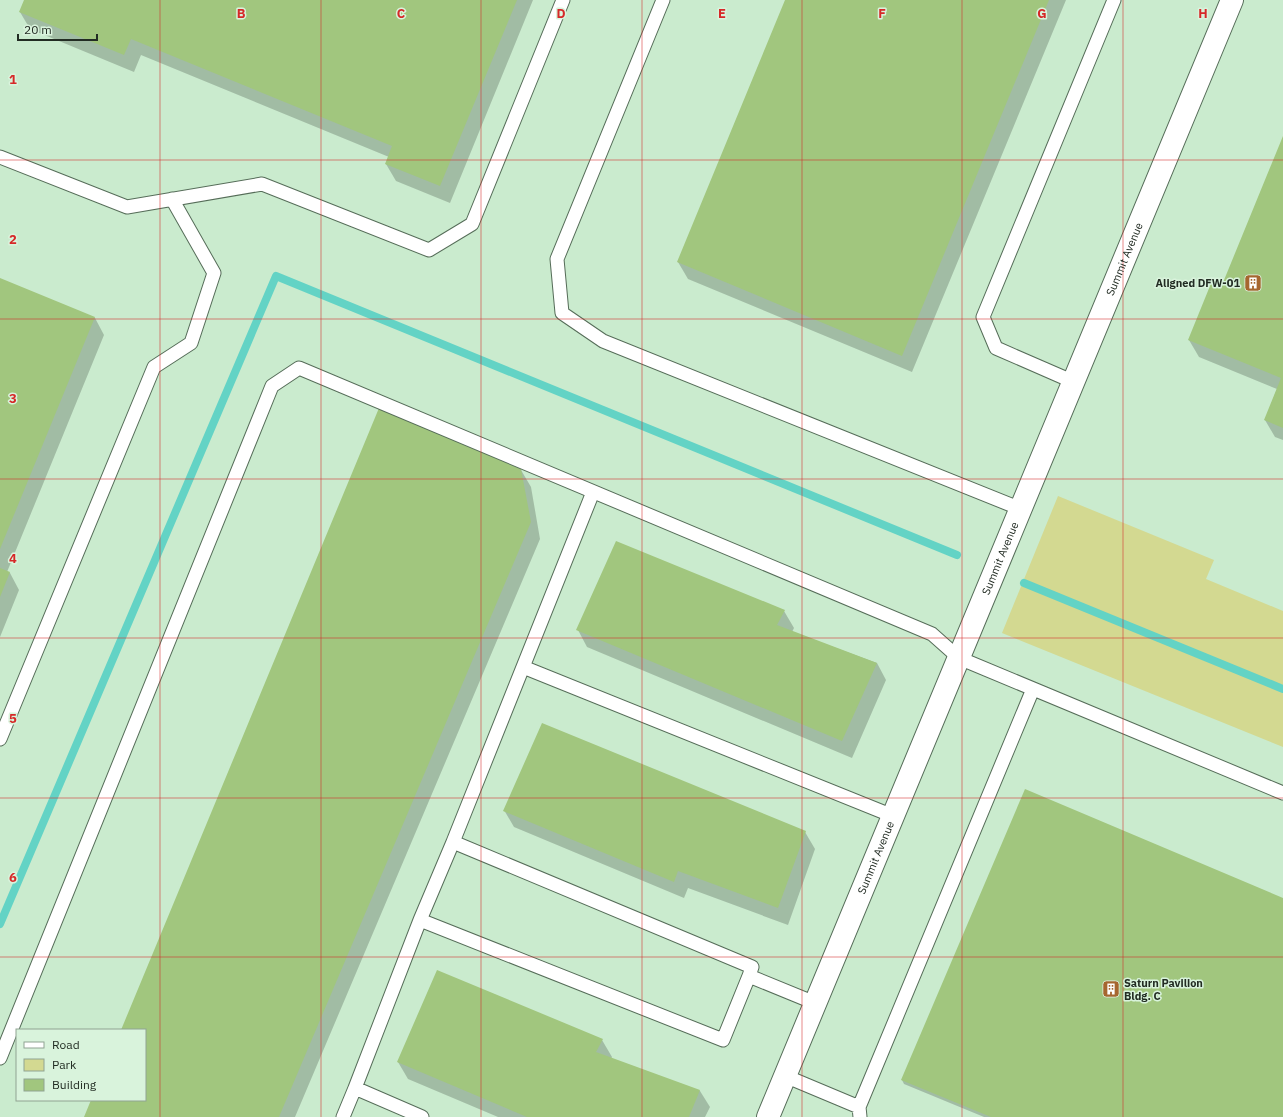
<svg xmlns="http://www.w3.org/2000/svg" width="1283" height="1117" font-family="'IBM Plex Sans',sans-serif">
	<style>
		.built { fill: #caebce; fill-rule: evenodd }
		.green { fill: #d3d991 }
		.shadow { fill: #0003 }
		.lines { fill: none; stroke-linecap: round; stroke-linejoin: round }
		.stream { stroke: #63d3c5; stroke-width: 8 }
		.building { fill: #a1c67e }
		.lane-casing { stroke: #566d59; stroke-width: 15 }
		.street-casing { stroke: #566d59; stroke-width: 24 }
		.lane { stroke: #fff; stroke-width: 13 }
		.street { stroke: #fff; stroke-width: 22 }
		.grid { fill: none; stroke: #d62828; stroke-width: 1; stroke-opacity: 0.55 }
		.labels { text-anchor: middle; stroke-width: 3; stroke-linejoin: round; paint-order: stroke }
		.street-label { font-size: 11px; fill: #222c23; stroke: #d9f3dc }
		.poi-label { font-size: 11px; font-weight: bold; fill: #222c23; stroke: #d9f3dc; text-anchor: end }
		.grid-label { font-size: 13px; text-anchor: middle; font-weight: bold; fill: #d62828; stroke: #d9f3dc; stroke-width: 3; stroke-linejoin: round; paint-order: stroke }
	</style>
	<rect width="100%" height="100%" fill="#d9f3dc"/>
	<path class="built" d="M0 0H1283V1117H0ZM17 1030H145V1100H17Z"/>
	<path class="green" d="M1058 496 1214 560 1206 579 1283 611V747L1002 633Z"/>
	<path class="shadow" d="M25 0H533L450 203 396 181 386 164 389 157 141 55 134 72 30 29 20 12Z
		M786 0H1066L912 372 688 279 678 262Z
		M1283 138V440L1275 437 1265 420 1277 389 1199 357 1189 340 1223 287Z
		M0 279 95 318 104 335 7 572 10 573 19 590 0 637Z
		M521 470 531 487 540 539 295 1117H85L93 1100H145V1030H122Z
		M784 611 794 628 792 632 877 663 886 680 852 758 587 647 578 630Z
		M504 810 805 832 815 849 788 925 688 888 684 898 514 827Z
		M1283 899V1117H984L904 1084 902 1080Z
		M602 1040 612 1057 611 1059 700 1091 710 1107 705 1117H498L408 1079 398 1062Z"/>
	<g class="lines">
		<path class="stream" d="M1024 583 1283 689
			M0 924 276 276 957 555"/>
	</g>
	<path class="building" d="M24 0H517L440 186 385 164 392 146 131 39 124 55 19 12Z
		M785 0H1049L902 356 677 262Z
		M1283 136V428L1264 420 1281 378 1188 340 1212 281 1222 285Z
		M0 278 95 317 0 549Z
		M379 408 521 469 531 522 279 1117H84L91 1100H145V1030H121Z
		M616 541 785 610 777 625 877 663 842 741 576 630Z
		M0 568 10 572 0 597Z
		M542 723 806 831 778 908 678 871 674 882 503 811Z
		M1025 789 1283 898V1117H991L901 1080Z
		M437 970 603 1039 596 1052 700 1090 689 1117H527L397 1062Z"/>
	<g class="lines">
		<defs>
			<path id="lane" d="M663 0 557 259 562 313 603 341 1021 509
				M0 157 127 207 262 184 429 250 472 224 563 0
				M1074 382 996 348 983 317 1114 0
				M523 667 893 816
				M0 739 154 367 191 343 214 273 172 199
				M453 842 593 492
				M420 920 453 842 752 967 749 976
				M0 1058 272 386 299 368 932 634 959 658 1283 793
				M785 1076 859 1107 860 1117
				M859 1107 1033 689
				M343 1117 355 1088
				M422 1117 355 1088 420 920 723 1040 749 976 815 1003"/>
			<g id="street">
				<path id="s1" d="M768 1117 1232 0"/>
			</g>
		</defs>
		<use href="#lane" class="lane-casing"/>
		<use href="#street" class="street-casing"/>
		<use href="#lane" class="lane"/>
		<use href="#street" class="street"/>
	</g>
	<path class="grid" d="M160 0V1117M321 0V1117M481 0V1117M642 0V1117M802 0V1117M962 0V1117M1123 0V1117M0 160H1283M0 319H1283M0 479H1283M0 638H1283M0 798H1283M0 957H1283"/>
	<defs>
		<symbol id="building-square" viewBox="-11 -11 22 22"><rect x="-9" y="-9" width="18" height="18" rx="4" fill="#a6662f" stroke="#d9f3dc"/><path d="M-4-6H4V6H1V3H-1V6H-4ZM-2.5-4.3h1.7v1.8h-1.7ZM.8-4.3h1.7v1.8H.8ZM-2.5-1h1.7V.8h-1.7ZM.8-1h1.7V.8H.8Z" fill="#fff"/></symbol>
	</defs>
	<g fill-rule="evenodd">
		<use href="#building-square" x="1243" y="273" width="20" height="20"/>
		<use href="#building-square" x="1101" y="979" width="20" height="20"/>
	</g>
	<g class="labels">
		<g class="street-label">
			<text dy="4" stroke="none"><textPath href="#s1" startOffset="929">Summit Avenue</textPath></text>
			<text dy="4" stroke="none"><textPath href="#s1" startOffset="605">Summit Avenue</textPath></text>
			<text dy="4" stroke="none"><textPath href="#s1" startOffset="281">Summit Avenue</textPath></text>
		</g>
		<g class="poi-label">
			<text x="1240" y="287">Aligned DFW-01</text>
			<text x="1124" y="987" text-anchor="start">Saturn Pavilion<tspan x="1124" dy="13">Bldg. C</tspan></text>
		</g>
	</g>
	<g class="grid-label">
		<text x="241" y="18">B</text>
		<text x="401" y="18">C</text>
		<text x="561" y="18">D</text>
		<text x="722" y="18">E</text>
		<text x="882" y="18">F</text>
		<text x="1042" y="18">G</text>
		<text x="1203" y="18">H</text>
		<text x="13" y="84">1</text>
		<text x="13" y="244">2</text>
		<text x="13" y="403">3</text>
		<text x="13" y="563">4</text>
		<text x="13" y="723">5</text>
		<text x="13" y="882">6</text>
	</g>
	<rect x="16" y="1029" width="130" height="72" fill="#d9f3dc" stroke="#90a392"/>
	<rect x="24" y="1042" width="20" height="6" fill="#ffffff" stroke="#90a392"/>
	<text x="52" y="1049" font-size="12" fill="#222c23">Road</text>
	<rect x="24" y="1059" width="20" height="12" fill="#d3d991" stroke="#90a392"/>
	<text x="52" y="1069" font-size="12" fill="#222c23">Park</text>
	<rect x="24" y="1079" width="20" height="12" fill="#a1c67e" stroke="#90a392"/>
	<text x="52" y="1089" font-size="12" fill="#222c23">Building</text>
	<path d="M18 34v6h79v-6" fill="none" stroke="#222c23" stroke-width="2"/>
	<text x="24" y="34" font-size="12" fill="#222c23" stroke="#d9f3dc" stroke-width="3" paint-order="stroke">20 m</text>
</svg>
